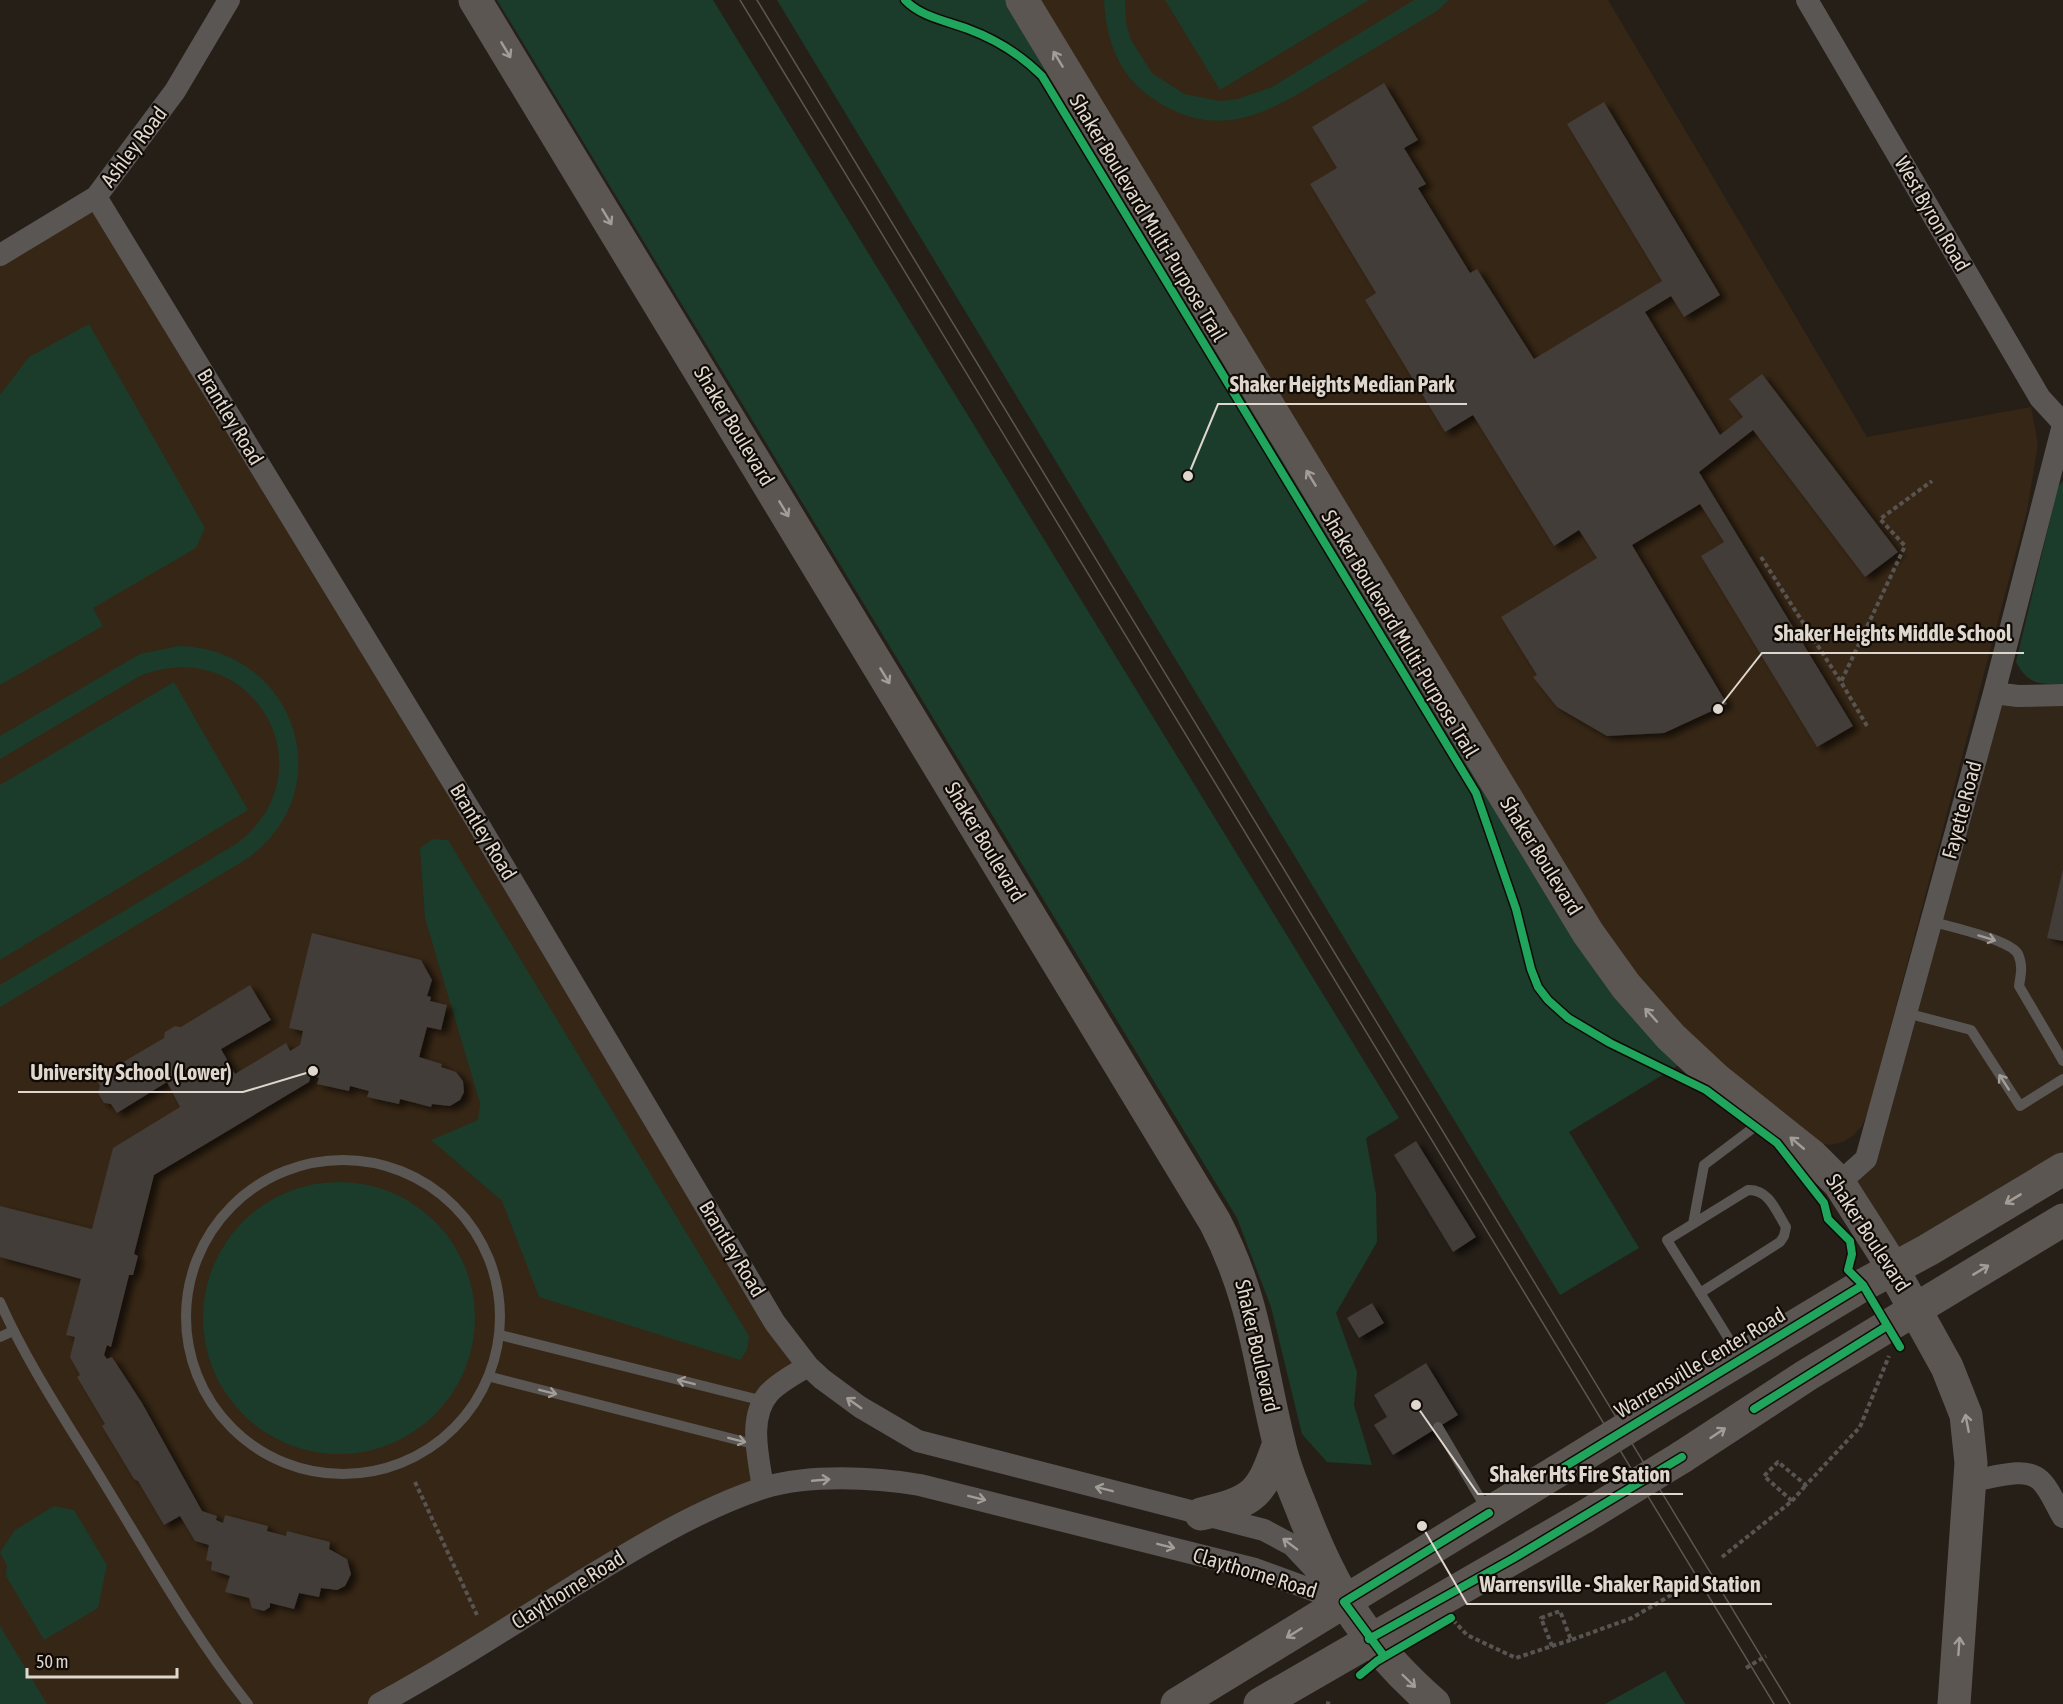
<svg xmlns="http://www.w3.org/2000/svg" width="2063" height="1704" font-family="'Asap Condensed',sans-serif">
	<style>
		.commercial { fill: #322619 }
		.built { fill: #362615 }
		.green { fill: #1b3c2a }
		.building { fill: #433c37; filter: url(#shadow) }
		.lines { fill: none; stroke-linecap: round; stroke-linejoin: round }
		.path { stroke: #575451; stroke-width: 4; stroke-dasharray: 4.5 3; stroke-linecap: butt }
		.service { stroke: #5a5654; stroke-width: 10 }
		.minor { stroke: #5a5654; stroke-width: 22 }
		.primary { stroke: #5c5653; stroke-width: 33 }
		.tram { stroke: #5a5652; stroke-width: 1.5 }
		.primary-bridge { stroke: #5c5653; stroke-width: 33 }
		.cycleway-casing { stroke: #100b06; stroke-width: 11 }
		.cycleway { stroke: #20a55d; stroke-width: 8 }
		.oneway { stroke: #a49d97 }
		.oneway2 { stroke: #a39d97 }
		.labels { text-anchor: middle; stroke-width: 4.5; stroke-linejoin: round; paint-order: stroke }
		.street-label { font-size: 21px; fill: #dfd7ce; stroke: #100b06 }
		.leader { fill: none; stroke: #dfd7ce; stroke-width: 2 }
		.callout-dot { fill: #dfd7ce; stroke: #100b06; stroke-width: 2 }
		.callout-label { font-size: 22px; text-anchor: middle; font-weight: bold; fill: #dfd7ce; stroke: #100b06; stroke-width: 4.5; stroke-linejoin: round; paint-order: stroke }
	</style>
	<defs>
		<filter id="shadow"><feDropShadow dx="6" dy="4" stdDeviation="3" flood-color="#0009"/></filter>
	</defs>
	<rect width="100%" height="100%" fill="#261f18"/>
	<path class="commercial" d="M1994 693 2063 695V1167L1893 1269 1848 1196Z"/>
	<path class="built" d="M1032 0H1608L1867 437 2031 407 2038 444 2027 511 1868 1112 1862 1126 1854 1135 1843 1142 1830 1145 1819 1143 1728 1077 1628 974Z
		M96 197 798 1355 770 1392 763 1488 379 1704H0V255Z"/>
	<path class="green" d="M497 0H713L1399 1118 1366 1138 1376 1194 1377 1242 1336 1313 1357 1372 1354 1405 1372 1465 1327 1462 1302 1434 1271 1307 1237 1218Z
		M777 0H1022L1411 644 1692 1057 1569 1132 1639 1248 1560 1295Z
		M1104 0H1125L1126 24 1131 40 1152 73 1184 94 1220 101 1238 99 1272 87 1414 0H1449L1437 11C1403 31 1369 52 1335 72 1273 109 1222 146 1152 98 1118 75 1106 39 1104 0Z
		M1165 0H1369L1220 90Z
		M89 324 205 528 196 548 93 608 103 626 0 685V395L29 357Z
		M2063 481V684C2038 684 2029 685 2016 662L2058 487Z
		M179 646C296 649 344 792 245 860L0 1007V985L236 844C333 772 252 631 140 676L0 759V736L140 654Z
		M174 682 248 810 0 960V785Z
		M433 839 448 840 749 1336 747 1350 740 1360 539 1297 502 1201 431 1140 478 1120 480 1103 425 918 420 848Z
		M203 1318a136 136 0 1 1 272 0a136 136 0 1 1-272 0Z
		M54 1506 74 1510 107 1565 98 1608 44 1640 6 1576 7 1566 0 1552 15 1530Z
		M0 1626 47 1704H0Z
		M1665 1671 1685 1704H1605Z"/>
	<path class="building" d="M1384 83 1418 140 1404 148 1426 184 1418 188 1470 273 1477 269 1534 359 1662 281 1567 124 1604 102 1720 295 1684 317 1671 296 1645 312 1720 435 1743 417 1729 399 1762 374 1898 552 1865 577 1753 430 1699 472 1853 726 1817 747 1701 556 1724 542 1700 504 1632 545 1727 704 1664 733 1607 736 1557 707 1533 677 1537 675 1501 617 1597 558 1579 530 1554 546 1473 415 1445 432 1365 300 1376 293 1310 184 1337 168 1312 127Z
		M2063 869V941L2047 938Z
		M312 933 421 960 432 980 427 996 431 997 430 1001 447 1005 441 1030 427 1027 419 1057 442 1064 441 1067 456 1072 463 1081 464 1092 460 1100 450 1106 432 1104 431 1107 400 1099 399 1104 367 1097 369 1091 350 1086 349 1091 317 1084 319 1078 311 1075 309 1082 154 1175 134 1254 138 1256 133 1275H129L111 1347 107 1345 104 1355 107 1359 112 1357 142 1403 202 1511 217 1516 216 1520 223 1523 225 1515 268 1526 267 1531 286 1536 287 1531 330 1542 329 1549 347 1559 351 1574 345 1586 337 1590 321 1588 319 1597 299 1593 294 1609 270 1603V1607L264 1611 252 1608 249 1598 225 1592 230 1576 211 1570 212 1562 206 1560 209 1545 195 1541 180 1516 164 1525 138 1481 134 1479 102 1426 105 1424 77 1377 80 1375 70 1357 75 1337 66 1335 81 1279 0 1257V1206L92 1229 113 1148 180 1107 167 1082 117 1113 111 1104 104 1103 98 1093 100 1086 96 1078 164 1038 165 1032 175 1026 181 1027 250 985 271 1020 221 1049 235 1074 286 1043 290 1051 300 1045 303 1031 289 1028Z
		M1416 1141 1476 1237 1453 1252 1394 1155Z
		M1372 1303 1384 1323 1359 1338 1347 1318Z
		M1426 1363 1458 1415 1393 1455 1374 1425 1387 1417 1374 1395Z"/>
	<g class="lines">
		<path class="path" d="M1761 557 1841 682
			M1867 726 1841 682 1905 546 1880 519 1932 481
			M415 1482 477 1615
			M1792 1501 1806 1485
			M1722 1557 1792 1501 1764 1476 1778 1462 1806 1485 1860 1427 1889 1356
			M1453 1620 1467 1635 1516 1658 1552 1646 1541 1618 1560 1611 1571 1640 1632 1618 1683 1588
			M1552 1646 1571 1640
			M1746 1668 1766 1656
			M1326 1703 1330 1704"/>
		<path class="service" d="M1931 921C1949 927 2009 939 2018 954 2023 965 2021 974 2019 986L2063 1061
			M1906 1013 1971 1030 2020 1106 2063 1079
			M186 1317a157 157 0 1 1 314 0a157 157 0 1 1-314 0Z
			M1693 1224 1704 1165 1761 1122
			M1700 1293 1780 1242 1784 1236 1786 1227C1776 1211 1769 1189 1748 1190L1667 1240C1691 1279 1716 1317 1739 1356
			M0 1302C28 1365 68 1424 104 1483 150 1558 193 1635 248 1704
			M500 1335 763 1401
			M0 1337 13 1331
			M491 1377 757 1445
			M1438 1427 1487 1510"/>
		<path class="minor" d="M1807 0 2040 398 2063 423
			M96 197 476 820 775 1323 808 1366 822 1379 860 1407 918 1441 1264 1530 1292 1545 1323 1578
			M0 255 96 197 175 91 229 0
			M1994 693 2018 696 2063 695
			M1839 1183 1866 1159 1994 693 2063 425
			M1971 1481C1990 1479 2024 1465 2040 1480 2050 1489 2056 1506 2063 1517
			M763 1488C759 1459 747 1418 769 1393 779 1382 795 1374 808 1366
			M379 1704C447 1667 512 1625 577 1584 636 1548 697 1510 763 1488 808 1474 874 1477 920 1485L1255 1569 1340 1600"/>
		<path class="primary" d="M475 0 1215 1222C1255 1299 1259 1362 1279 1443 1284 1467 1294 1489 1303 1512 1335 1595 1367 1645 1434 1704
			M1022 0 1588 933 1626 986 1671 1037 1717 1080 1812 1156 1839 1183 1883 1252 1947 1367 1966 1415 1971 1463 1954 1704
			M1656 1410 1863 1285 1928 1250 2063 1169
			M1682 1457 1807 1375 2063 1220
			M1201 1514C1255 1501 1261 1495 1279 1443
			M1177 1704 1556 1472
			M1260 1704 1584 1517"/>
		<path class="tram" d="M740 0 1774 1704
			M757 0 1790 1704"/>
		<path class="primary-bridge" d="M1556 1472 1656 1410
			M1584 1517 1682 1457"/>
		<defs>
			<path id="cycleway" d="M905 0C921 17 947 21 968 29 995 39 1021 55 1042 76L1476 793 1516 909 1531 969 1538 987 1548 1000 1568 1018 1610 1043 1706 1090 1777 1143 1824 1203 1828 1219 1850 1241 1852 1254 1848 1270 1863 1285 1900 1347
				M1754 1409 1887 1326
				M1556 1472 1863 1285
				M1369 1639 1514 1558 1682 1457
				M1384 1656 1344 1602 1489 1513
				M1360 1675 1377 1661 1451 1618"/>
		</defs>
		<use href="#cycleway" class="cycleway-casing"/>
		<use href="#cycleway" class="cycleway"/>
	</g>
	<defs><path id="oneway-shaft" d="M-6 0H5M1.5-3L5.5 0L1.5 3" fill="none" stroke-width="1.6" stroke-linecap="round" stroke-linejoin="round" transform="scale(1.5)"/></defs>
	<g class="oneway">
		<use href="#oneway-shaft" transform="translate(506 50) rotate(59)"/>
		<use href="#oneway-shaft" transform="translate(1058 59) rotate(-121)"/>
		<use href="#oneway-shaft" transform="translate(607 217) rotate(59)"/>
		<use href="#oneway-shaft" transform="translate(1311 478) rotate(-121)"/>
		<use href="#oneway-shaft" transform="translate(784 509) rotate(59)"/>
		<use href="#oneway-shaft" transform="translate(885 676) rotate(59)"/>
		<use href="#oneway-shaft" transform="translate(1651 1015) rotate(-132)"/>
		<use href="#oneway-shaft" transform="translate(1797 1143) rotate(-140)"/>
		<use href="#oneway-shaft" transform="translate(2013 1199) rotate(149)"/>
		<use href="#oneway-shaft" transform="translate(1981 1270) rotate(-31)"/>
		<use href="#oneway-shaft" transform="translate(1967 1423) rotate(-101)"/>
		<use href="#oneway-shaft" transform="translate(1718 1433) rotate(-34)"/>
		<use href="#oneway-shaft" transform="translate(1294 1633) rotate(148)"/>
		<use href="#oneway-shaft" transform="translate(1959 1646) rotate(-86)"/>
		<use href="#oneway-shaft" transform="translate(1409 1681) rotate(44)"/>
	</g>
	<g class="oneway2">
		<use href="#oneway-shaft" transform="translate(1987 938) rotate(17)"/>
		<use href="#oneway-shaft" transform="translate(2004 1082) rotate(-123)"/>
		<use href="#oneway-shaft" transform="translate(686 1382) rotate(-166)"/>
		<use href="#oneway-shaft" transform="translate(548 1392) rotate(14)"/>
		<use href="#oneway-shaft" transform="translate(854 1403) rotate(-145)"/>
		<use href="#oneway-shaft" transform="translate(737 1440) rotate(14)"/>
		<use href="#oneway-shaft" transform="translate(821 1480) rotate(-5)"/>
		<use href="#oneway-shaft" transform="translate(1104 1489) rotate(-166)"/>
		<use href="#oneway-shaft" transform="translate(977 1498) rotate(14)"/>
		<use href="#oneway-shaft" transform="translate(1290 1544) rotate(-143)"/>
		<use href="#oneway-shaft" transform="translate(1166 1546) rotate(14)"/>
	</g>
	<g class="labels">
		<g class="street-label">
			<text transform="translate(134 147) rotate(-53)" y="7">Ashley Road</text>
			<text transform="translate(1932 214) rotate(60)" y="7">West Byron Road</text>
			<text transform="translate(1148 218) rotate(59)" y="7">Shaker Boulevard Multi-Purpose Trail</text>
			<text transform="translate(230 417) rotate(59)" y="7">Brantley Road</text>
			<text transform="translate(734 426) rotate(59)" y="7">Shaker Boulevard</text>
			<text transform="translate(1400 634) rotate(59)" y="7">Shaker Boulevard Multi-Purpose Trail</text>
			<text transform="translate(1962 810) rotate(-75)" y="7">Fayette Road</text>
			<text transform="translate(483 832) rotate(59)" y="7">Brantley Road</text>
			<text transform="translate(985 842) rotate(59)" y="7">Shaker Boulevard</text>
			<text transform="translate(1541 856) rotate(58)" y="7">Shaker Boulevard</text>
			<text transform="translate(1868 1233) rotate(57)" y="7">Shaker Boulevard</text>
			<text transform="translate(732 1249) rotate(59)" y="7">Brantley Road</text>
			<text transform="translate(1257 1346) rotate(77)" y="7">Shaker Boulevard</text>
			<text transform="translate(1700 1363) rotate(-31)" y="7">Warrensville Center Road</text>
			<text transform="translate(1255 1573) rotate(17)" y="7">Claythorne Road</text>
			<text transform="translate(568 1590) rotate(-32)" y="7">Claythorne Road</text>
		</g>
	</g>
	<path class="leader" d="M1188 476L1218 404H1467M1718 709L1762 653H2024M313 1071L243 1092H18M1416 1405L1478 1494H1683M1422 1526L1467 1604H1772"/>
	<g class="callout-dot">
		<circle cx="1188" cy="476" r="6"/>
		<circle cx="1718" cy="709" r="6"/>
		<circle cx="313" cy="1071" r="6"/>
		<circle cx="1416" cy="1405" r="6"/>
		<circle cx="1422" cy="1526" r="6"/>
	</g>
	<g class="callout-label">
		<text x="1342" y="392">Shaker Heights Median Park</text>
		<text x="1893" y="641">Shaker Heights Middle School</text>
		<text x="131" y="1080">University School (Lower)</text>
		<text x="1580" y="1482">Shaker Hts Fire Station</text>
		<text x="1620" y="1592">Warrensville - Shaker Rapid Station</text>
	</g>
	<path d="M27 1668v9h150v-9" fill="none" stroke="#dfd7ce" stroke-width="3"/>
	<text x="36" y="1668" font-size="18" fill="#dfd7ce" stroke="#100b06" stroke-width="4.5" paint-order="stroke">50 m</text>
</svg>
